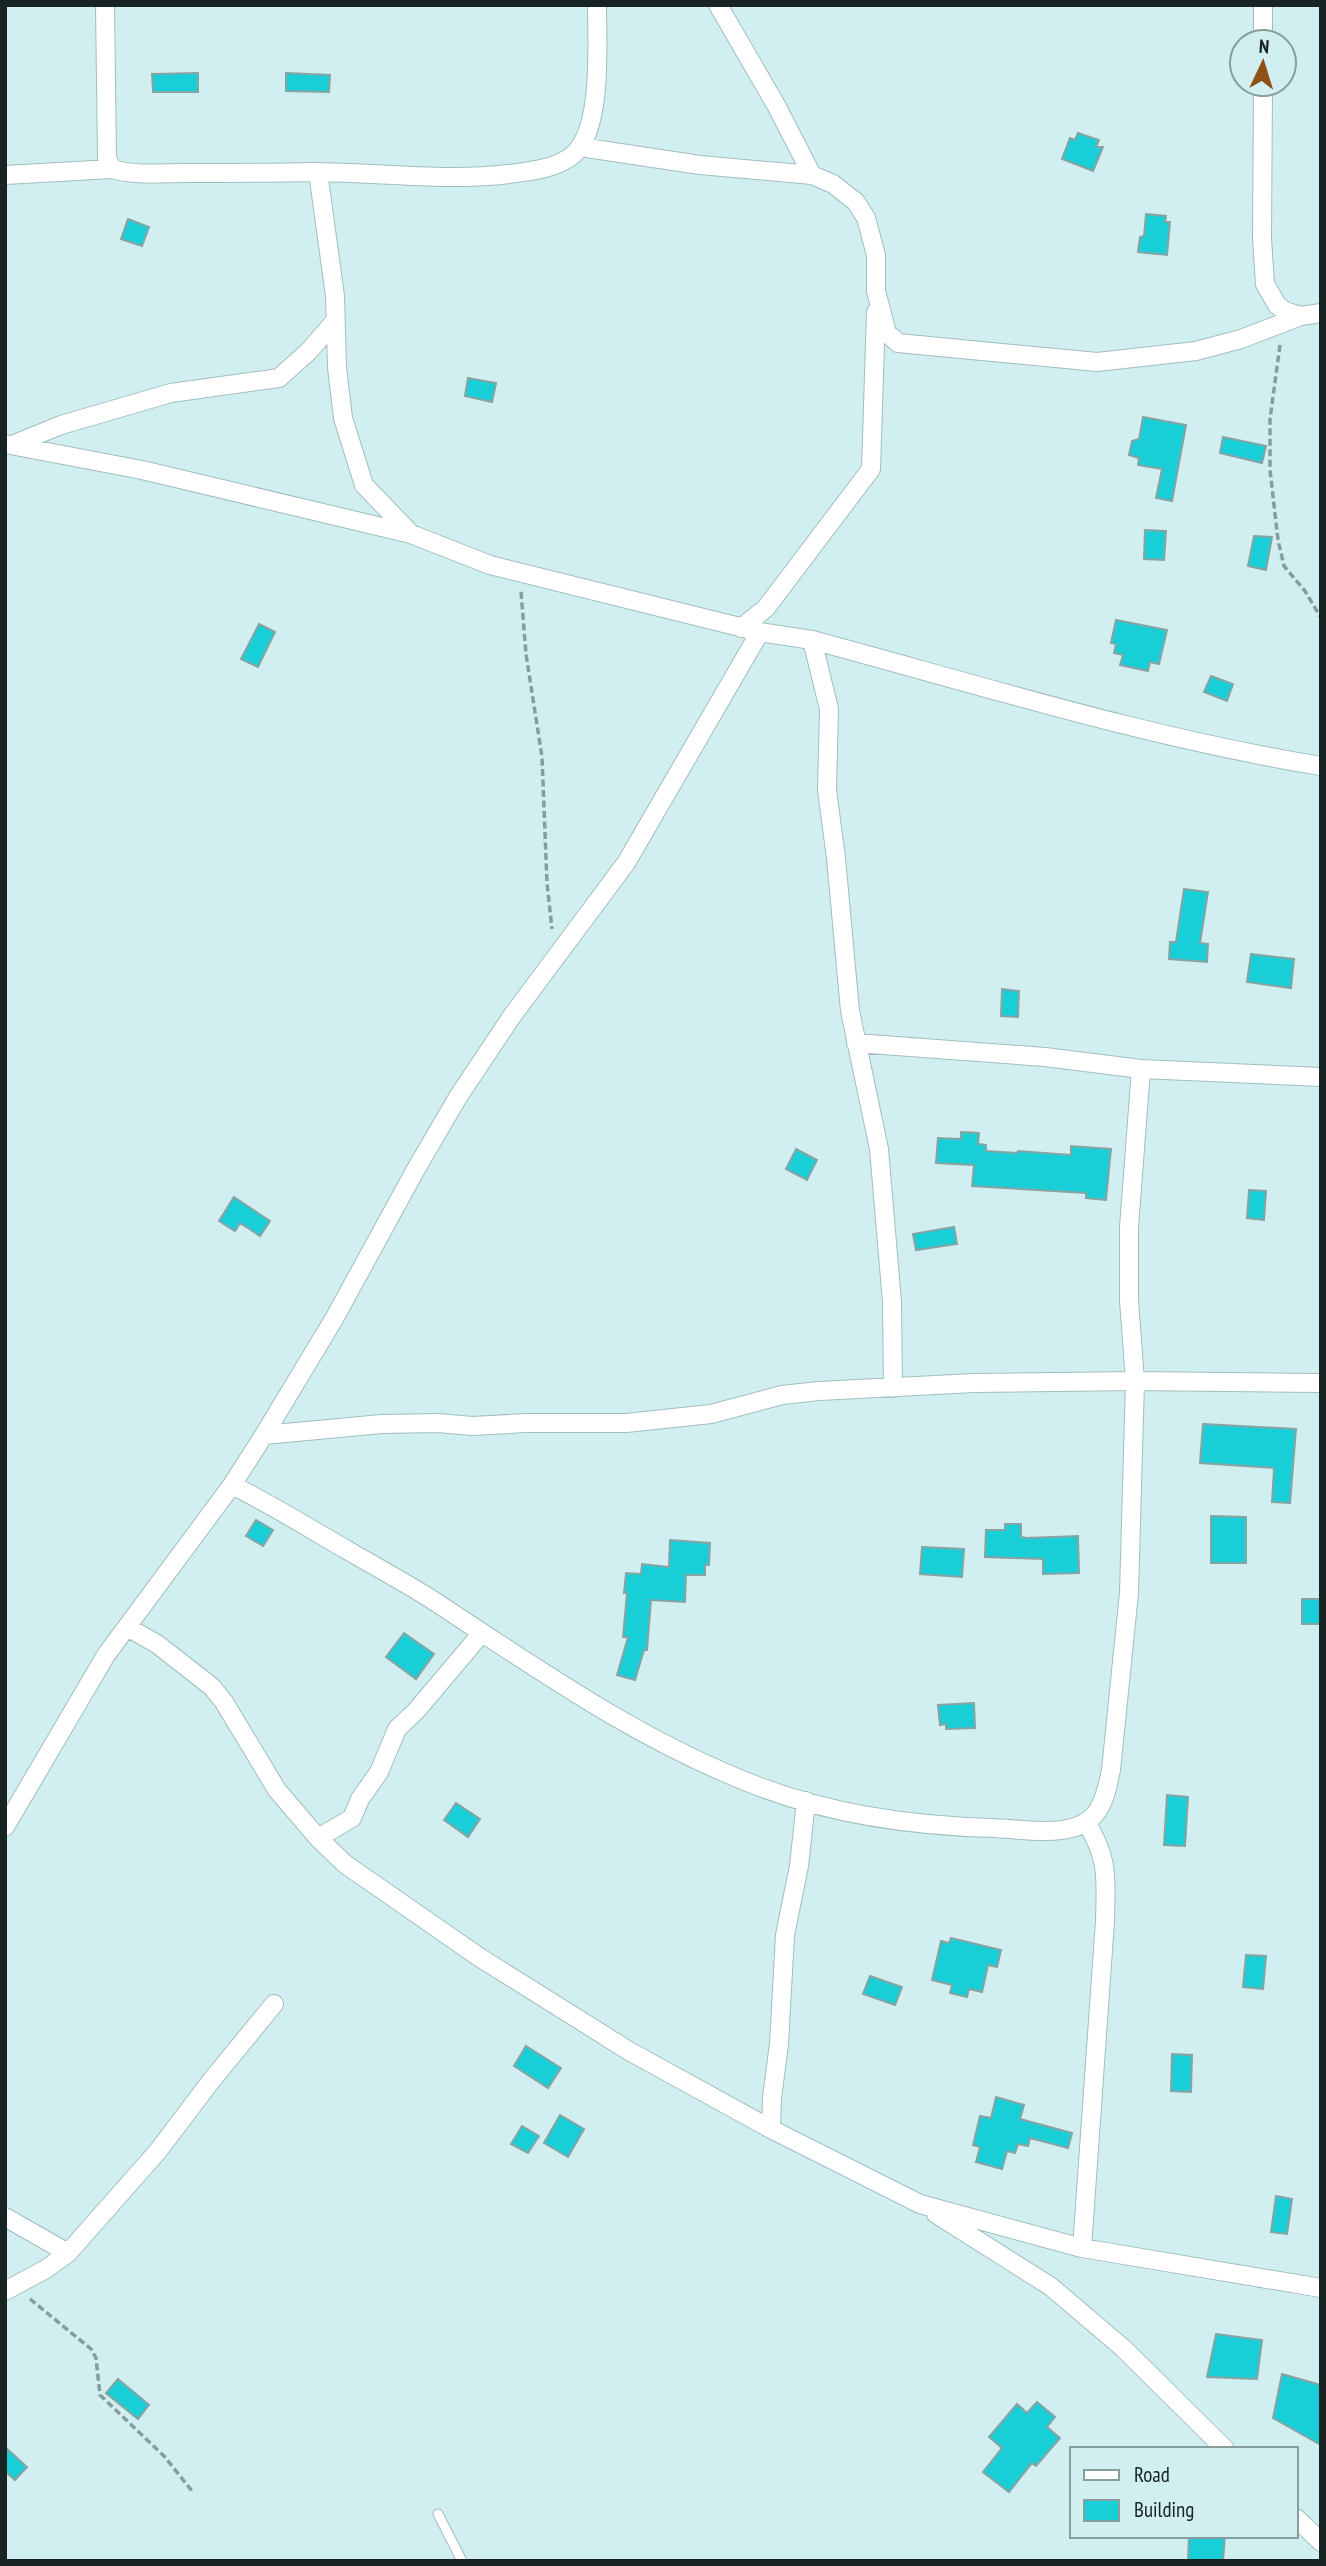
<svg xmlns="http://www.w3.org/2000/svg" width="1326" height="2566" font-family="'PT Sans Narrow',sans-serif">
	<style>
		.building { fill: #18cfd7; stroke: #87a3a4; stroke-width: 2 }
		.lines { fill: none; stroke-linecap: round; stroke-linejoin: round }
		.lane-casing { stroke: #a1bebf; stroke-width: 11 }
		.street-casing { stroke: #a1bebf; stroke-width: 20 }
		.path { stroke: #869d9d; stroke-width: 3.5; stroke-dasharray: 7 3.5; stroke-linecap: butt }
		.lane { stroke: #fff; stroke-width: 9 }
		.street { stroke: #fff; stroke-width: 18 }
	</style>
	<rect width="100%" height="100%" fill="#d1eff0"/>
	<path class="building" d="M198 73V92H153L152 74Z
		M286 73 330 75 329 92 286 91Z
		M1078 133 1099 140 1096 147H1103L1093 171 1062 159 1070 138 1075 140Z
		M1146 214 1166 216 1165 222H1170L1167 255 1138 252 1140 237 1144 236Z
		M128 219 149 227 142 246 121 239Z
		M468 378 496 383 492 402 465 396Z
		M1143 417 1186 425 1172 501 1156 498 1162 469 1138 465 1139 458 1129 455 1132 441 1139 439Z
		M1223 437 1266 446 1262 463 1220 453Z
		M1145 530 1166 531 1164 560 1144 559Z
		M1254 536 1272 537 1266 570 1248 566Z
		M1116 620 1167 630 1159 664 1150 662 1148 671 1120 665 1123 655 1114 653 1116 644 1111 643Z
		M259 624 275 632 258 667 241 659Z
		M1211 676 1233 684 1227 701 1204 692Z
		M1184 889 1208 892 1200 943 1208 944 1207 962 1169 959 1170 942H1176Z
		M1251 954 1294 959 1291 988 1247 982Z
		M1002 989 1019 991 1018 1017 1001 1016Z
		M961 1132 979 1133 978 1144 986 1145V1151L1017 1153 1018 1151 1071 1155V1146L1111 1149 1106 1200 1086 1198V1193L972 1186 974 1165 936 1163 938 1138 961 1139Z
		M796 1149 817 1160 807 1180 786 1169Z
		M1249 1190 1266 1191 1264 1220 1247 1218Z
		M234 1197 270 1221 260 1236 240 1223 235 1231 219 1221Z
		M954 1227 957 1244 916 1250 913 1234Z
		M1203 1424 1296 1429 1290 1503 1272 1502 1274 1468 1200 1463Z
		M1211 1516 1246 1517V1563H1211Z
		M256 1520 273 1530 263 1546 246 1536Z
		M1005 1524H1021V1537L1027 1538 1078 1536 1079 1573 1043 1574V1559L985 1557 986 1530H1005Z
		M670 1540 710 1543 709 1565H705V1575H686L685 1602 651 1600 647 1650H644L635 1680 617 1675 628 1637H623L627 1593H624L626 1573 641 1574 642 1564 669 1567Z
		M922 1547 964 1549 962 1577 920 1574Z
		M1302 1599H1321V1624H1302Z
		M404 1633 434 1654 416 1679 386 1657Z
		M974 1703 975 1728 946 1729V1724L940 1725 938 1705Z
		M1167 1795 1188 1797 1185 1846 1164 1845Z
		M456 1803 480 1819 468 1837 444 1820Z
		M951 1938 1001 1950 997 1967 988 1965 982 1992 969 1989 967 1997 950 1993 952 1985 932 1980 941 1941 949 1943Z
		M1246 1955 1266 1956 1263 1989 1243 1987Z
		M870 1976 902 1987 895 2005 863 1994Z
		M526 2046 561 2068 548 2088 514 2066Z
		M1172 2054 1192 2055 1191 2092 1171 2091Z
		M996 2097 1024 2105 1020 2119 1072 2133 1068 2148 1030 2138 1028 2146 1018 2144 1015 2153 1007 2151 1002 2169 976 2162 980 2147 973 2145 980 2116 991 2118Z
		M560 2115 584 2129 568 2157 544 2143Z
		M522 2126 539 2136 528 2153 511 2144Z
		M1276 2196 1292 2199 1287 2234 1271 2232Z
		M1216 2334 1262 2340 1257 2379 1207 2377Z
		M1282 2374 1321 2385V2445L1273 2418Z
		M118 2379 149 2405 138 2419 106 2393Z
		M1037 2402 1055 2417 1047 2427 1060 2438 1036 2466 1032 2463 1009 2492 983 2472 1002 2448 989 2437 1017 2404 1027 2413Z
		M5 2447 27 2467 15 2480 5 2471Z
		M1189 2536H1225L1223 2561H1188Z"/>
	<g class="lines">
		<defs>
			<path id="lane" d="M438 2514 462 2561"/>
			<path id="street" d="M105 5 107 158 112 169C136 176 162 173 186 173 228 173 271 173 313 172 378 172 445 182 509 174 531 171 557 169 574 154 603 127 597 43 597 5
				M718 5 776 105 812 175
				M1263 42V5
				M1263 84 1262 238 1265 284 1277 305 1285 311 1301 316
				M580 147 700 165 812 175 833 184 856 202 866 218 876 255V291L887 333 898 343 1097 362 1196 351 1241 339 1301 316 1321 313
				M318 172 335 296 337 367 343 418 364 485 411 534
				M5 175 112 169
				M5 444 142 470 411 534 490 565 760 632 812 640C980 685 1148 738 1321 766
				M12 445 61 425 171 393 279 378 309 351 335 321
				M741 628 766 608 871 469 876 312
				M812 640 829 709 827 790 836 858 850 1011 879 1149 892 1302 893 1388
				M856 1043 1045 1057 1141 1069 1321 1077
				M264 1435 382 1424 438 1423 472 1426 526 1423H626L711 1414 782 1395 819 1391 974 1383 1135 1381 1321 1383
				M232 1485C272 1505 309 1528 347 1550 376 1567 406 1583 434 1601 539 1670 641 1742 760 1787 834 1815 914 1826 993 1828 1024 1829 1079 1841 1098 1810 1106 1798 1108 1783 1111 1770L1129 1593 1135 1381 1129 1300V1227L1141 1069
				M127 1627 157 1644 212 1687 224 1702 277 1790 318 1838 345 1864 479 1957 629 2051 771 2129 920 2204 1082 2248 1321 2288
				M5 1827 106 1655 232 1485 264 1435 334 1319 416 1169 458 1097 512 1016 626 863 760 632
				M318 1838 352 1818 360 1799 379 1772 397 1729 416 1711 481 1634
				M771 2129 772 2098 779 2044 785 1935 799 1866 806 1801
				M936 2214 1050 2286 1123 2348 1225 2449
				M5 2217 68 2253
				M1082 2248 1105 1921C1106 1878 1109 1859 1086 1822
				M5 2291 46 2269 68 2253 158 2151 211 2081 274 2004
				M1296 2518 1321 2542"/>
		</defs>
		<use href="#lane" class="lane-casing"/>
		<use href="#street" class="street-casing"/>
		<path class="path" d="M1280 345 1270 419V470L1278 540 1284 566 1305 591 1321 618
			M521 592 526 654 542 757 547 883 552 929
			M30 2299 91 2349 96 2358 100 2395 164 2456 192 2491"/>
		<use href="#lane" class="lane"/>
		<use href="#street" class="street"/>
	</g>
	<rect width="1326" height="2566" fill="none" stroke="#182323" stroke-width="14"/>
	<rect x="1070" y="2447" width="228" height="91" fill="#d1eff0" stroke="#879d9e" stroke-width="2"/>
	<rect x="1084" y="2470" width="35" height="10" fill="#ffffff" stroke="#879d9e" stroke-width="2"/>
	<text x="1134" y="2482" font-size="21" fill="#182323">Road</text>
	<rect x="1084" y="2500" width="35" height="21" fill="#18cfd7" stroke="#879d9e" stroke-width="2"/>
	<text x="1134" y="2517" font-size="21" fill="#182323">Building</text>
	<g transform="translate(1263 63) rotate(4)"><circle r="33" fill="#d1eff0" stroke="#879d9e" stroke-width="2"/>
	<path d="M0-5L12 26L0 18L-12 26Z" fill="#905118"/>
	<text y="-10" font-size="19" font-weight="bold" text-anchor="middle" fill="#182323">N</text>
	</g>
</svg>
